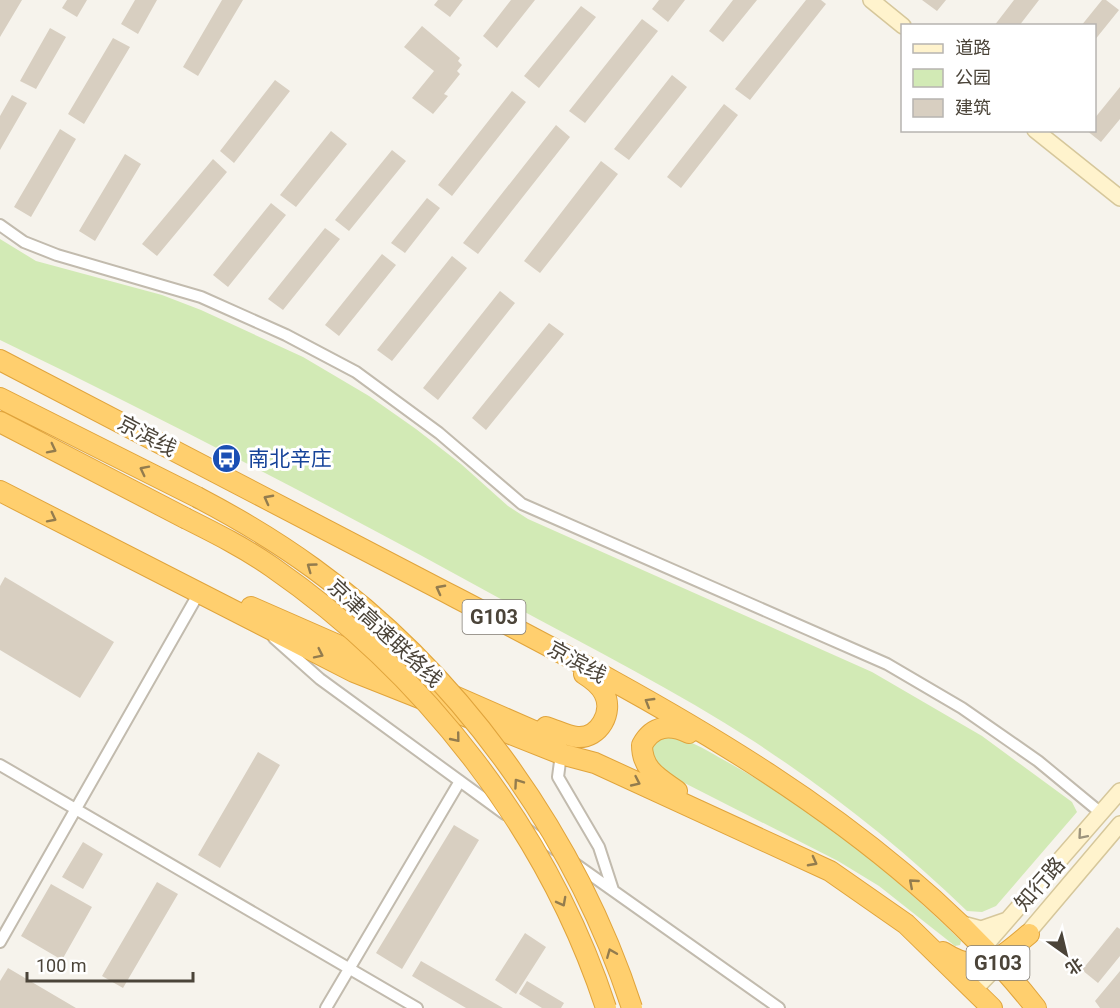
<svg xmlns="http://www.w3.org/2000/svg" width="1120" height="1008" font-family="Roboto,'Noto Sans SC',sans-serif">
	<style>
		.green { fill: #d2eab5 }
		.building { fill: #d8cfc1 }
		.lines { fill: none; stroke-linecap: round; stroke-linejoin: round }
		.street-casing { stroke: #c2bbae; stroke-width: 14 }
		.secondary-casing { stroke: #d6c79b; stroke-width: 18 }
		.highway-casing { stroke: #e0a43c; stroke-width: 22 }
		.street { stroke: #fff; stroke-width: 10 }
		.secondary { stroke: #fff3cd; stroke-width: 15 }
		.highway { stroke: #ffcf6e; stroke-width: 20 }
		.highway-bridge-casing { stroke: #e0a43c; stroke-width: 22; stroke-linecap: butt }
		.highway-bridge { stroke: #ffcf6e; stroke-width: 20 }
		.oneway { stroke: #937c4e }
		.oneway2 { stroke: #9c937c }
		.labels { text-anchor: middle; stroke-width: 6; stroke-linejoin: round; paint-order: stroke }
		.shield { fill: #fff; stroke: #817c74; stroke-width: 1.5 }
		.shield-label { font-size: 20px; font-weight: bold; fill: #4b4439 }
		.street-label { font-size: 21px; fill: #4b4439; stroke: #fff }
		.transit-label { font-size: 21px; fill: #164399; stroke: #fff; text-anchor: start }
	</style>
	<rect width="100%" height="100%" fill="#f6f3ec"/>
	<path class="green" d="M0 239 36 261 162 295 201 310 303 357 369 396 416 429 461 464 508 506 528 519 872 672 982 736 1072 802 1077 812 996 906 982 912 967 911C902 848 831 792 755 742 676 691 591 648 508 603 341 511 172 423 0 340Z
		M660 735C689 737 707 751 731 764 816 812 892 873 961 941L960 945 955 946 879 886 838 861 659 770 653 763 651 748Z"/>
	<path class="building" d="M0 0H22L0 37Z
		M67 0H87L77 17 62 8Z
		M135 0H157L138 34 121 24Z
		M222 0H243L198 76 183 67Z
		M438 0H463L450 17 434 5Z
		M511 0H535L497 48 483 36Z
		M659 0H685L668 22 652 9Z
		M733 0H757L723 42 709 31Z
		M806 0H821L826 4 750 100 735 89Z
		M922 0H946L937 11Z
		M1014 0H1039L1019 26H994Z
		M1102 0H1106L1119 10 1094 41V26H1081Z
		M581 6 596 17 539 88 524 76Z
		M642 19 658 31 585 123 569 111Z
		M422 26 460 58 458 61 462 65 457 71 460 74 444 94 448 96 433 114 412 98 434 71 404 47Z
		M50 28 66 37 36 89 20 81Z
		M113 38 130 47 84 124 68 114Z
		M672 75 687 87 629 160 614 149Z
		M275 80 290 91 234 163 220 151Z
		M1120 87V119L1101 142 1086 130H1094V119Z
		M512 91 526 102 452 196 438 185Z
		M12 95 27 103 0 150V116Z
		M724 104 738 115 681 188 667 177Z
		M556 125 570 137 478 254 463 243Z
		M60 129 76 139 31 217 14 207Z
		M331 131 347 144 296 207 280 195Z
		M392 150 406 161 349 231 335 220Z
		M125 154 141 164 95 241 79 231Z
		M213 159 227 172 157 256 142 244Z
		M601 161 618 174 540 273 524 261Z
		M427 198 440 208 405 253 391 243Z
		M271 203 286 215 228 287 213 275Z
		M325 228 340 239 283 310 268 299Z
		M382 254 396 265 339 336 325 325Z
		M452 256 467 268 392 361 377 350Z
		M500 291 515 303 438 400 423 388Z
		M549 323 564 334 486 430 472 418Z
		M5 577 114 642 80 698 0 650V586Z
		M258 752 280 765 220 868 198 855Z
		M454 825 479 840 402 969 376 953Z
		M83 842 103 854 83 889 62 877Z
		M157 882 178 894 123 988 102 976Z
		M51 884 92 907 62 960 21 936Z
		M1117 927 1120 929V956L1098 983 1082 970Z
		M525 933 546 947 516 994 495 980Z
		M421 961 503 1008H466L412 976Z
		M8 968 76 1008H0V981Z
		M1120 971V1008H1100L1095 1001Z
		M527 981 564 1003 561 1008H542L519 994Z"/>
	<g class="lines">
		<defs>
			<path id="street" d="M0 225 24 242 57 255 201 297 286 335 356 372 439 433 522 504 887 664 962 708 1038 761 1101 813
				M274 638 320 679 505 814
				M561 754 558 777 599 847 613 890
				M0 765 417 1008
				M525 828 556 850
				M574 863 779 1008
				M0 942 200 591
				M326 1008 460 781"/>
			<path id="secondary" d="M871 0 903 26
				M1035 130 1120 198
				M959 923 981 929 1007 920
				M1021 941 1120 824
				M976 956 1120 791
				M974 990 1005 958"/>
			<path id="highway" d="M0 360C143 433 285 508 428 583 641 694 885 816 1036 1008
				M0 398 197 497
				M0 422 185 518
				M0 491 354 672 561 754 595 763 830 871 906 924 992 1008
				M251 607 557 741
				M546 727C556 730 567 736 577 737 599 739 614 712 604 693 600 685 592 679 584 674
				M677 791C659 778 642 770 642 745 653 725 670 724 689 733
				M943 952C981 977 999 959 1029 934"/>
		</defs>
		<use href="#street" class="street-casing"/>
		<use href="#secondary" class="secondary-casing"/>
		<use href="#highway" class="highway-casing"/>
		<use href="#street" class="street"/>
		<use href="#secondary" class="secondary"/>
		<use href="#highway" class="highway"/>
		<defs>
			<path id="highway-bridge" d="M197 497C237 518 276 541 313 568 460 674 576 836 632 1008
				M185 518C215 533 245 548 272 567 425 673 548 831 606 1008"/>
		</defs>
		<use href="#highway-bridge" class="highway-bridge-casing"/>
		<use href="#highway-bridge" class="highway-bridge"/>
	</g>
	<defs><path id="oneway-chevron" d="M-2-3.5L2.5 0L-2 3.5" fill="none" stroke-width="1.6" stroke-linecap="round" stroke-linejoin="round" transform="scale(1.5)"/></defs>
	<g class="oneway">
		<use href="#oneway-chevron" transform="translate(52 449) rotate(27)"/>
		<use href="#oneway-chevron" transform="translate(144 470) rotate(-153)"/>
		<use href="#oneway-chevron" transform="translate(268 499) rotate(-152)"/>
		<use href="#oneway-chevron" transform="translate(52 518) rotate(27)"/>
		<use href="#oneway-chevron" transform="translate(311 567) rotate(-144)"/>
		<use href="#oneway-chevron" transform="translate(440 589) rotate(-152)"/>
		<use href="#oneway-chevron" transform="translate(319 654) rotate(26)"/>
		<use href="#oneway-chevron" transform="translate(649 702) rotate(-149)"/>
		<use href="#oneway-chevron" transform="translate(456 738) rotate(51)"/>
		<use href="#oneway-chevron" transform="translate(636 782) rotate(25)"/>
		<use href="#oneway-chevron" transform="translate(518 783) rotate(-125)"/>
		<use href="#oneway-chevron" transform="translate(813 862) rotate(28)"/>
		<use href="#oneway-chevron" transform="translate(913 883) rotate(-139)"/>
		<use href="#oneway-chevron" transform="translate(562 902) rotate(62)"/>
		<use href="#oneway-chevron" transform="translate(611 953) rotate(-112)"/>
	</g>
	<use class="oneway2" href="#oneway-chevron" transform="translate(1082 835) rotate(131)"/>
	<defs>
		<symbol id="bus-disc" viewBox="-11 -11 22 22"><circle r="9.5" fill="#1a4fb4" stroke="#fff"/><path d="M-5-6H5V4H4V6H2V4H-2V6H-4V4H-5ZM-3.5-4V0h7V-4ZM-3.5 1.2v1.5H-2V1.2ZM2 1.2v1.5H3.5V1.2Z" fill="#fff"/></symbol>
	</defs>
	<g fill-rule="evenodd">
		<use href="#bus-disc" x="210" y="442" width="33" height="33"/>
	</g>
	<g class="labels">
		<g class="shield">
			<rect x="462.5" y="600" width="63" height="34" rx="4.5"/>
			<rect x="966.5" y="946" width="63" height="34" rx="4.5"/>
		</g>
		<g class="shield-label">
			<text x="494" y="624">G103</text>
			<text x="998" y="970">G103</text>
		</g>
		<g class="street-label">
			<text transform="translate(147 436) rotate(28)" y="7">京滨线</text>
			<text transform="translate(385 633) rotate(43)" y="7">京津高速联络线</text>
			<text transform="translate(577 662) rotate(29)" y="7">京滨线</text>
			<text transform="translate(1040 884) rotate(-49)" y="7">知行路</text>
		</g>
		<g class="transit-label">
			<text x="248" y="466">南北辛庄</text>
		</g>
	</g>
	<rect x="901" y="24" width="195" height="108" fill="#ffffff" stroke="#b7b4b0" stroke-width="1.5"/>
	<rect x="913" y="44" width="30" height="9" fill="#fff3cd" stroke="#b7b4b0" stroke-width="1.5"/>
	<text x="955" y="54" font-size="18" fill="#4b4439">道路</text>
	<rect x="913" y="69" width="30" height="18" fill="#d2eab5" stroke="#b7b4b0" stroke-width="1.5"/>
	<text x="955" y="84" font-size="18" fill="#4b4439">公园</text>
	<rect x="913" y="99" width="30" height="18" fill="#d8cfc1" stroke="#b7b4b0" stroke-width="1.5"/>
	<text x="955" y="114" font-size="18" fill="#4b4439">建筑</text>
	<g transform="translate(1066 954) rotate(146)" stroke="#ffffff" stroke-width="4.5" paint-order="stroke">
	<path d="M0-4.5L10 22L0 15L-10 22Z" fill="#4b4439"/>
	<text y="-9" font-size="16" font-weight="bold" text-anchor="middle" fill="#4b4439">北</text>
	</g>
	<path d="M27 972v9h166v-9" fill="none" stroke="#4b4439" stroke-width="3"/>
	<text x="36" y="972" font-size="18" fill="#4b4439" stroke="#ffffff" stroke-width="4.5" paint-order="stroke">100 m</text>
</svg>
